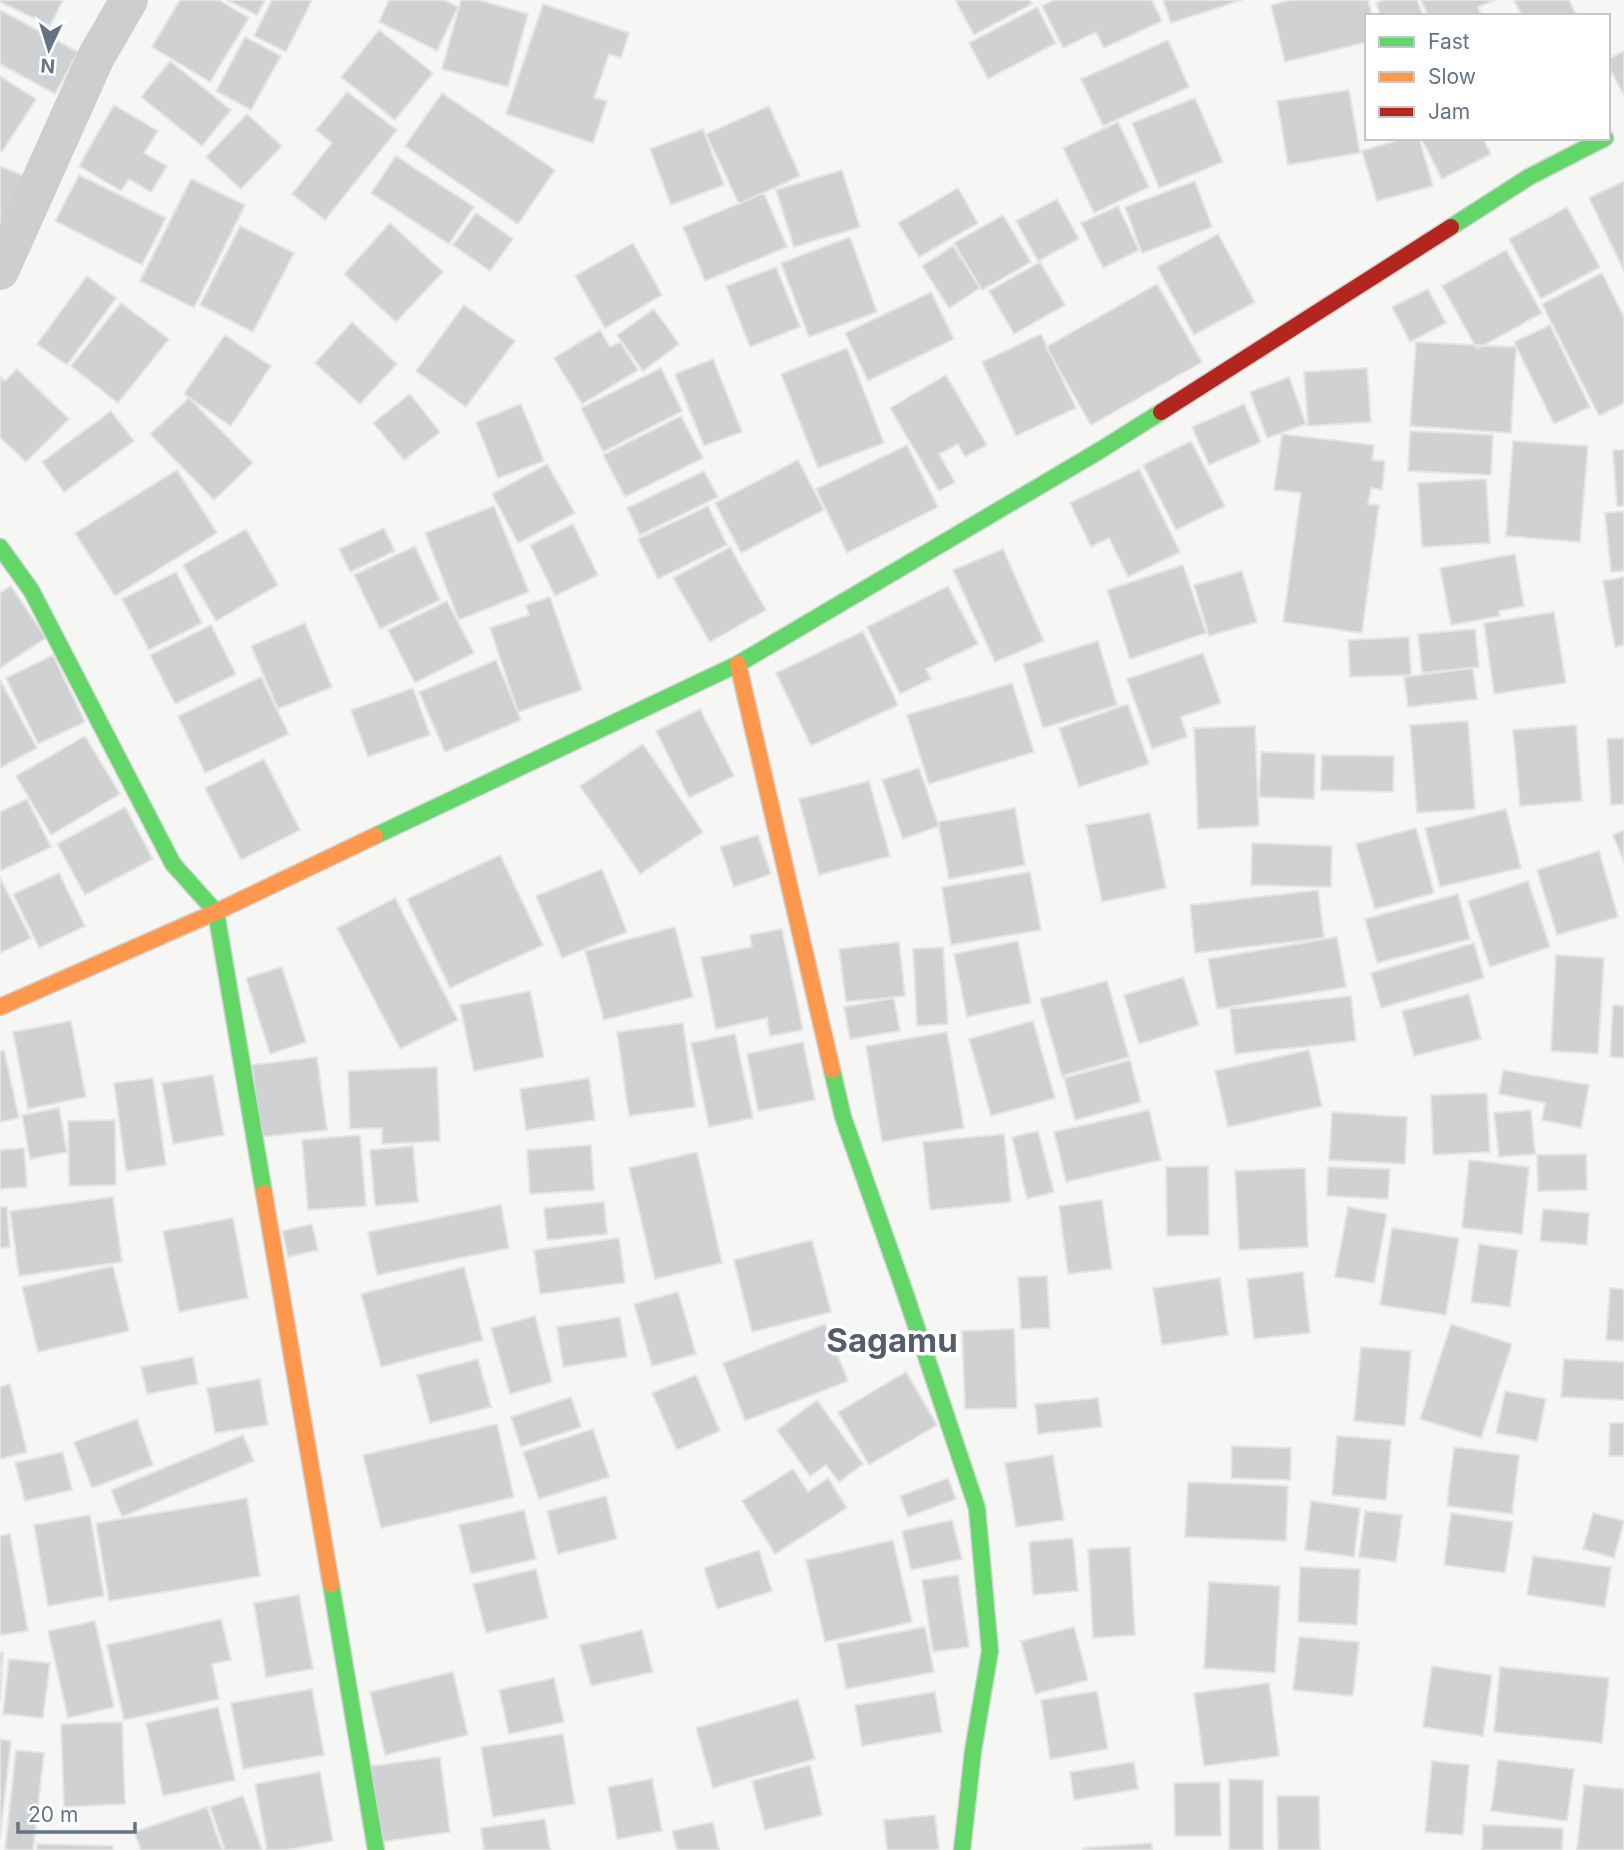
<svg xmlns="http://www.w3.org/2000/svg" width="1624" height="1850" font-family="Inter,sans-serif">
	<style>
		.building { fill: #d0d1d2; stroke: #e5e5e4; stroke-width: 2 }
		.lines { fill: none; stroke-linecap: round; stroke-linejoin: round }
		.fast-casing { stroke: #d2d4d4; stroke-width: 19 }
		.slow-casing { stroke: #d2d4d4; stroke-width: 19 }
		.jam-casing { stroke: #d2d4d4; stroke-width: 19 }
		.street { stroke: #cdced0; stroke-width: 38 }
		.fast { stroke: #63d668; stroke-width: 16 }
		.slow { stroke: #ff974d; stroke-width: 16 }
		.jam { stroke: #b3261e; stroke-width: 16 }
		.labels { text-anchor: middle; stroke-width: 7; stroke-linejoin: round; paint-order: stroke }
		.town-label { font-size: 33px; font-weight: bold; fill: #545d69; stroke: #fff }
	</style>
	<rect width="100%" height="100%" fill="#f6f6f5"/>
	<path class="building" d="M0 0H63L50 26 0 2Z
		M180 0H219L249 18 210 82 152 47Z
		M227 0H265L257 15Z
		M272 0H312L286 52 254 36Z
		M389 0H444L458 7 437 51 379 22Z
		M461 0H479L528 14 508 87 442 69Z
		M955 0H1029L1032 4 974 35Z
		M1054 0H1152L1162 21 1104 48 1096 32 1063 48 1042 6Z
		M1163 0H1242L1171 23Z
		M1291 0H1368L1372 16H1367V42L1285 62 1271 5Z
		M1384 0H1417L1423 16H1381L1376 3Z
		M1421 0H1495L1478 7 1482 16H1428Z
		M1514 0H1569L1577 16H1522Z
		M543 4 629 33 621 58 609 54 594 98 607 101 593 143 506 114Z
		M1037 7 1056 43 988 79 969 43Z
		M0 10 78 52 55 94 0 64Z
		M379 30 433 73 395 120 341 77Z
		M245 37 281 56 251 110 216 91Z
		M1168 40 1189 87 1103 126 1081 79Z
		M1624 51V95L1608 66V59Z
		M170 61 231 110 202 146 141 97Z
		M0 76 36 99 2 152 0 150Z
		M1349 90 1360 153 1288 165 1277 101Z
		M347 92 397 130 325 220 292 194 332 143 316 130Z
		M442 93 555 170 518 224 405 146Z
		M1195 98 1223 162 1159 188 1132 123Z
		M114 105 158 131 144 153 167 166 151 192 129 179 121 191 79 166Z
		M769 106 800 176 739 204 706 134Z
		M247 114 282 146 241 189 206 157Z
		M1118 122 1149 187 1094 213 1063 148Z
		M703 129 724 185 671 205 650 149Z
		M1404 138H1419L1433 186 1377 201 1362 151Z
		M1421 138H1483L1491 154 1442 179Z
		M396 156 474 207 449 244 371 193Z
		M0 166 26 177 0 237Z
		M842 170 860 227 794 247 776 190Z
		M79 175 166 218 142 265 55 221Z
		M191 179 245 205 194 308 140 281Z
		M1195 181 1212 227 1142 253 1125 207Z
		M1624 181V271L1589 198Z
		M958 188 978 223 919 257 898 223Z
		M764 193 787 247 705 281 683 227Z
		M1057 199 1079 239 1038 261 1016 221Z
		M1118 206 1139 250 1103 268 1081 223Z
		M1567 207 1600 267 1541 299 1509 239Z
		M476 213 513 239 490 271 453 245Z
		M1003 215 1031 262 982 290 954 243Z
		M390 223 443 272 396 322 344 274Z
		M240 226 294 253 253 332 200 305Z
		M1218 234 1255 302 1194 335 1157 267Z
		M850 237 877 312 809 337 781 263Z
		M633 243 662 295 605 328 575 276Z
		M953 246 980 288 949 308 922 266Z
		M1506 250 1542 313 1477 349 1442 286Z
		M1040 262 1065 305 1014 334 989 291Z
		M776 267 800 327 750 347 726 286Z
		M1602 273 1624 317V403L1599 416 1542 304Z
		M87 276 116 298 67 365 37 344Z
		M1157 284 1202 362 1091 425 1046 347Z
		M1428 289 1446 323 1410 342 1392 307Z
		M931 292 954 339 868 381 845 333Z
		M121 303 169 339 118 403 71 366Z
		M464 305 515 341 466 407 416 371Z
		M654 309 679 344 643 371 617 335Z
		M352 322 397 364 360 404 315 363Z
		M1550 325 1590 407 1554 424 1514 342Z
		M600 330 610 347 620 342 638 370 582 404 554 358Z
		M1041 334 1076 408 1016 436 982 362Z
		M225 335 271 366 231 426 184 394Z
		M1416 342 1516 347 1511 433 1410 426Z
		M847 348 884 443 818 468 781 374Z
		M713 359 742 432 704 446 675 374Z
		M661 368 682 411 603 452 581 408Z
		M1367 368 1371 422 1308 426 1304 372Z
		M17 369 69 419 26 462 0 437V376L5 381Z
		M946 375 987 445 965 457 958 444 939 454 955 482 939 491 890 408Z
		M1289 377 1306 424 1267 438 1250 392Z
		M410 394 440 432 404 460 373 423Z
		M189 398 253 463 214 500 150 434Z
		M521 404 544 461 498 478 476 422Z
		M1244 404 1261 442 1209 465 1192 427Z
		M111 411 134 441 64 492 42 462Z
		M681 416 703 458 625 497 603 455Z
		M1410 431 1493 435 1491 475 1408 471Z
		M1282 434 1374 445 1372 460 1385 461 1382 490 1371 488 1368 504 1379 505 1362 633 1283 622 1301 493 1274 490Z
		M1191 441 1225 506 1176 530 1143 465Z
		M1513 441 1588 446 1580 542 1506 536Z
		M907 445 938 507 847 553 816 489Z
		M1613 450H1624V506H1617Z
		M798 460 824 510 741 553 715 503Z
		M547 464 575 513 518 543 492 494Z
		M1139 469 1180 552 1128 577 1109 538 1091 547 1070 503Z
		M177 470 217 533 115 596 75 533Z
		M704 471 718 497 640 535 627 508Z
		M1486 479 1490 543 1422 547 1418 483Z
		M494 506 529 592 459 620 425 533Z
		M708 506 727 545 658 579 638 539Z
		M1624 511V571L1611 572 1605 513Z
		M573 524 598 575 555 596 530 545Z
		M384 528 395 551 350 572 339 549Z
		M246 529 278 585 216 621 183 565Z
		M415 546 440 600 380 629 354 575Z
		M730 547 766 610 710 642 673 578Z
		M1003 549 1044 641 995 662 953 570Z
		M1515 554 1524 606 1499 611 1500 616 1451 625 1440 568Z
		M1183 565 1206 633 1130 659 1107 590Z
		M1242 571 1257 622 1209 636 1194 585Z
		M176 572 202 623 149 650 122 599Z
		M1624 577V645L1615 647 1603 581Z
		M11 586 46 638 0 668V593Z
		M948 586 978 644 926 669 931 679 900 694 867 627Z
		M550 597 582 690 518 712 490 628 529 615 526 605Z
		M447 601 474 653 415 683 388 630Z
		M1554 612 1566 683 1494 694 1484 623Z
		M305 623 332 687 278 709 251 646Z
		M211 625 236 674 175 704 150 655Z
		M1475 629 1479 667 1422 673 1418 634Z
		M863 631 898 705 811 746 776 673Z
		M1409 637 1411 675 1350 677 1348 640Z
		M1098 641 1117 705 1043 728 1023 664Z
		M1203 653 1221 703 1181 717 1187 737 1152 749 1127 679Z
		M53 655 85 722 38 744 6 678Z
		M496 660 521 720 445 752 419 692Z
		M1473 668 1477 699 1408 707 1404 677Z
		M261 677 289 734 205 773 178 716Z
		M0 680 37 748 0 768Z
		M1012 683 1034 752 929 784 907 715Z
		M413 688 430 735 368 757 351 710Z
		M1128 704 1149 764 1079 787 1059 728Z
		M700 709 734 776 689 798 656 731Z
		M1468 721 1475 809 1417 813 1410 725Z
		M1576 725 1582 801 1520 806 1513 730Z
		M1255 726 1259 826 1198 829 1194 728Z
		M85 736 120 794 51 835 16 776Z
		M1624 738V804L1611 805 1607 739Z
		M643 744 703 832 640 874 580 786Z
		M1261 752 1315 754 1314 799 1259 797Z
		M1322 755 1394 756 1393 792 1321 790Z
		M264 759 300 830 241 860 205 788Z
		M919 768 939 826 903 839 882 780Z
		M869 781 890 856 819 875 799 799Z
		M27 799 51 847 0 871V812Z
		M125 807 153 859 85 895 57 844Z
		M1015 808 1025 865 949 879 938 822Z
		M1506 809 1521 868 1440 887 1425 828Z
		M1150 813 1166 888 1102 902 1086 825Z
		M1416 828 1434 893 1375 909 1356 844Z
		M1624 830V862L1613 835Z
		M758 835 771 874 734 887 720 847Z
		M1252 843 1332 846 1331 887 1251 885Z
		M1599 851 1618 917 1557 935 1537 870Z
		M500 855 543 945 450 988 407 899Z
		M602 869 627 932 562 958 536 896Z
		M1030 872 1041 930 951 945 942 887Z
		M59 873 85 926 39 948 13 894Z
		M0 878 31 938 0 953Z
		M1528 881 1550 947 1490 967 1468 901Z
		M1318 890 1324 938 1195 953 1190 905Z
		M1458 894 1470 939 1377 963 1365 919Z
		M395 898 458 1020 400 1049 337 928Z
		M675 927 693 997 604 1020 585 951Z
		M782 929 803 1030 770 1036 767 1018 716 1029 701 957 752 947 750 935Z
		M1337 937 1346 987 1217 1009 1208 959Z
		M1018 941 1031 1003 967 1017 954 954Z
		M899 942 905 996 846 1002 839 949Z
		M1474 943 1484 978 1381 1008 1371 973Z
		M943 947 948 1024 917 1026 913 949Z
		M1556 955 1604 958 1598 1054 1551 1051Z
		M282 967 306 1042 270 1054 246 978Z
		M1183 977 1199 1025 1139 1044 1124 995Z
		M1107 981 1129 1057 1062 1076 1040 999Z
		M530 991 544 1057 474 1071 460 1005Z
		M1469 994 1481 1039 1414 1056 1402 1011Z
		M1351 996 1356 1041 1235 1054 1230 1009Z
		M894 998 900 1031 850 1039 844 1007Z
		M1613 1005 1624 1006V1058L1610 1057Z
		M71 1021 86 1097 28 1109 13 1032Z
		M1033 1021 1055 1098 991 1116 969 1039Z
		M683 1023 695 1107 629 1116 617 1032Z
		M947 1032 964 1128 882 1142 866 1046Z
		M735 1034 753 1118 709 1127 691 1043Z
		M803 1042 815 1100 758 1111 747 1054Z
		M4 1050 19 1118 0 1122V1051Z
		M1309 1050 1322 1106 1228 1127 1215 1071Z
		M317 1057 327 1130 261 1137 252 1065Z
		M1130 1060 1141 1102 1075 1120 1064 1078Z
		M437 1067 440 1141 382 1144V1128L350 1129 348 1071Z
		M1503 1070 1589 1085 1581 1128 1542 1120 1545 1103 1499 1094Z
		M213 1075 224 1135 173 1144 162 1083Z
		M153 1078 166 1165 126 1171 114 1083Z
		M589 1078 595 1120 526 1130 520 1089Z
		M1487 1093 1490 1152 1433 1155 1431 1095Z
		M59 1108 67 1152 30 1159 22 1115Z
		M1149 1110 1161 1160 1066 1182 1054 1132Z
		M1531 1110 1535 1154 1499 1157 1494 1113Z
		M1332 1112 1407 1117 1405 1164 1329 1160Z
		M115 1120 116 1185 69 1186 68 1121Z
		M1038 1131 1054 1192 1027 1199 1012 1137Z
		M1004 1134 1011 1202 930 1210 923 1142Z
		M360 1135 366 1206 308 1210 302 1140Z
		M591 1145 594 1190 530 1194 527 1150Z
		M413 1146 418 1202 375 1206 370 1150Z
		M24 1148 27 1187 0 1189V1150Z
		M697 1152 722 1263 655 1279 629 1168Z
		M1586 1154 1587 1190 1538 1191 1537 1155Z
		M1469 1160 1529 1167 1522 1234 1462 1228Z
		M1208 1166 1209 1235 1167 1236 1166 1167Z
		M1328 1167 1390 1169 1388 1199 1327 1196Z
		M1305 1168 1308 1247 1239 1250 1235 1171Z
		M113 1197 122 1262 19 1276 10 1211Z
		M1102 1200 1112 1269 1068 1274 1059 1206Z
		M604 1202 607 1234 547 1240 544 1208Z
		M501 1205 509 1248 377 1275 368 1232Z
		M0 1207H7L10 1247 0 1248Z
		M1348 1207 1387 1214 1374 1283 1335 1277Z
		M1543 1209 1589 1213 1587 1245 1540 1241Z
		M233 1218 248 1298 179 1312 163 1231Z
		M312 1224 318 1250 288 1257 282 1231Z
		M1392 1228 1459 1238 1446 1315 1380 1305Z
		M619 1238 625 1283 540 1294 534 1250Z
		M812 1240 831 1312 752 1332 734 1260Z
		M1479 1244 1518 1250 1510 1307 1471 1302Z
		M113 1266 129 1331 38 1352 22 1287Z
		M464 1267 483 1340 381 1367 361 1294Z
		M1303 1272 1310 1333 1254 1339 1247 1279Z
		M1047 1276 1050 1328 1021 1329 1018 1277Z
		M1220 1278 1228 1335 1162 1345 1153 1288Z
		M1610 1288 1624 1289V1341L1606 1340Z
		M678 1292 696 1354 652 1366 634 1304Z
		M535 1316 552 1382 510 1394 491 1328Z
		M620 1317 627 1357 563 1367 557 1327Z
		M825 1324 848 1381 745 1421 723 1363Z
		M1451 1324 1512 1344 1481 1438 1420 1419Z
		M1014 1329 1017 1408 965 1409 962 1331Z
		M1361 1347 1411 1351 1405 1426 1354 1421Z
		M193 1357 198 1384 147 1394 141 1367Z
		M478 1359 491 1407 430 1423 417 1375Z
		M1564 1359 1624 1362V1400L1561 1397Z
		M906 1372 937 1425 869 1465 838 1412Z
		M696 1375 720 1431 677 1450 652 1393Z
		M260 1379 268 1425 215 1433 207 1388Z
		M10 1384 27 1452 0 1459V1387Z
		M1505 1391 1546 1399 1537 1441 1496 1433Z
		M571 1397 581 1427 521 1447 511 1417Z
		M1098 1398 1102 1427 1038 1434 1035 1404Z
		M817 1400 863 1464 839 1482 826 1465 810 1476 777 1430Z
		M137 1419 153 1465 92 1488 74 1442Z
		M1610 1423H1624V1456H1609Z
		M497 1424 514 1497 381 1528 363 1455Z
		M593 1429 609 1477 539 1499 523 1452Z
		M243 1435 254 1461 122 1517 111 1490Z
		M1337 1436 1391 1440 1386 1500 1332 1495Z
		M1232 1446 1291 1448 1290 1480 1231 1478Z
		M1454 1447 1519 1455 1512 1514 1447 1506Z
		M63 1452 72 1490 25 1501 15 1463Z
		M1053 1455 1064 1520 1016 1527 1005 1463Z
		M793 1469 808 1492 828 1478 847 1508 775 1554 742 1501Z
		M948 1478 956 1499 908 1517 900 1496Z
		M1188 1482 1288 1486 1286 1541 1185 1537Z
		M606 1496 617 1539 558 1554 547 1511Z
		M247 1498 260 1576 109 1601 96 1523Z
		M1311 1501 1360 1508 1354 1557 1305 1550Z
		M524 1510 536 1559 471 1574 459 1525Z
		M1365 1511 1402 1515 1396 1562 1359 1557Z
		M1451 1513 1513 1522 1505 1573 1444 1565Z
		M1593 1513 1624 1521 1614 1558 1583 1549Z
		M90 1515 104 1596 48 1606 34 1525Z
		M952 1520 962 1559 911 1570 902 1531Z
		M10 1534 28 1631 0 1635V1536Z
		M1073 1538 1078 1591 1033 1595 1029 1542Z
		M893 1540 912 1622 825 1642 806 1560Z
		M1130 1547 1135 1635 1093 1638 1088 1549Z
		M759 1550 772 1591 717 1609 704 1568Z
		M1533 1556 1611 1567 1605 1607 1527 1595Z
		M1300 1567 1360 1569 1357 1625 1298 1622Z
		M536 1569 548 1618 486 1633 473 1584Z
		M958 1575 969 1647 933 1652 922 1580Z
		M1209 1582 1280 1586 1275 1673 1204 1668Z
		M299 1595 313 1669 266 1677 254 1603Z
		M221 1619 231 1660 212 1664 219 1699 124 1720 107 1645Z
		M95 1621 114 1707 68 1718 48 1631Z
		M925 1627 934 1672 846 1689 837 1644Z
		M1074 1627 1088 1680 1035 1694 1021 1641Z
		M642 1630 653 1672 591 1686 580 1645Z
		M1299 1637 1359 1642 1353 1696 1293 1690Z
		M0 1653H3L0 1702Z
		M9 1659 50 1663 43 1718 3 1714Z
		M1432 1666 1492 1675 1483 1736 1423 1727Z
		M1500 1667 1609 1678 1602 1743 1494 1732Z
		M453 1672 468 1735 385 1755 370 1692Z
		M554 1678 564 1722 509 1734 499 1690Z
		M1269 1683 1279 1756 1204 1766 1194 1693Z
		M312 1689 324 1755 243 1769 231 1703Z
		M1097 1691 1108 1749 1050 1759 1041 1700Z
		M935 1692 942 1732 862 1746 855 1705Z
		M798 1699 815 1759 713 1788 696 1728Z
		M218 1707 235 1780 163 1796 146 1723Z
		M122 1722 125 1804 64 1807 61 1724Z
		M563 1734 575 1804 493 1817 481 1747Z
		M0 1739 11 1741 0 1838Z
		M16 1750 44 1753 33 1850H5Z
		M440 1757 450 1832 374 1843 363 1767Z
		M1498 1760 1574 1769 1567 1821 1491 1811Z
		M1432 1761 1469 1765 1463 1835 1425 1832Z
		M1134 1762 1138 1789 1074 1800 1070 1772Z
		M810 1765 822 1815 765 1830 752 1781Z
		M320 1772 333 1841 287 1850H267L255 1784Z
		M652 1779 662 1831 617 1839 608 1787Z
		M1229 1779 1263 1780V1850H1229Z
		M1220 1782 1221 1836H1175L1174 1783Z
		M1584 1785 1624 1789V1850H1577Z
		M243 1796 262 1850H225L210 1807Z
		M1277 1796H1319L1320 1850H1278Z
		M207 1807 222 1850H141L134 1832Z
		M935 1815 939 1850H887L884 1820Z
		M545 1819 550 1850H484L481 1828Z
		M713 1822 719 1850H677L672 1831Z
		M1483 1825 1563 1828 1562 1850H1482Z
		M1152 1843V1850H1083V1848Z
		M37 1844 113 1846V1850H37Z"/>
	<g class="lines">
		<defs>
			<path id="fast" d="M1451 227 1529 177 1605 138
				M0 547 31 590 173 864 216 912 264 1193
				M375 836 738 664 1099 451 1161 412
				M832 1070 843 1117 904 1290 977 1508 990 1651 973 1751 962 1850
				M331 1584 376 1850"/>
			<path id="slow" d="M738 664 832 1070
				M0 1007 216 912 375 836
				M264 1193 331 1584"/>
			<path id="jam" d="M1161 412 1451 227"/>
		</defs>
		<use href="#fast" class="fast-casing"/>
		<use href="#slow" class="slow-casing"/>
		<use href="#jam" class="jam-casing"/>
		<path class="street" d="M0 271 96 57 129 0"/>
		<use href="#fast" class="fast"/>
		<use href="#slow" class="slow"/>
		<use href="#jam" class="jam"/>
	</g>
	<g class="labels">
		<g class="town-label">
			<text x="892" y="1352">Sagamu</text>
		</g>
	</g>
	<rect x="1365" y="14" width="245" height="126" fill="#ffffff" stroke="#c2c7ce" stroke-width="2"/>
	<rect x="1379" y="37" width="35" height="10" fill="#63d668" stroke="#c2c7ce" stroke-width="2"/>
	<text x="1428" y="49" font-size="21" fill="#667384">Fast</text>
	<rect x="1379" y="72" width="35" height="10" fill="#ff974d" stroke="#c2c7ce" stroke-width="2"/>
	<text x="1428" y="84" font-size="21" fill="#667384">Slow</text>
	<rect x="1379" y="107" width="35" height="10" fill="#b3261e" stroke="#c2c7ce" stroke-width="2"/>
	<text x="1428" y="119" font-size="21" fill="#667384">Jam</text>
	<g transform="translate(49 49) rotate(184)" stroke="#ffffff" stroke-width="5" paint-order="stroke">
	<path d="M0-5L12 26L0 18L-12 26Z" fill="#667384"/>
	<text y="-10" font-size="19" font-weight="bold" text-anchor="middle" fill="#667384">N</text>
	</g>
	<path d="M18 1822v10h117v-10" fill="none" stroke="#667384" stroke-width="3.5"/>
	<text x="28" y="1822" font-size="21" fill="#667384" stroke="#ffffff" stroke-width="5" paint-order="stroke">20 m</text>
</svg>
